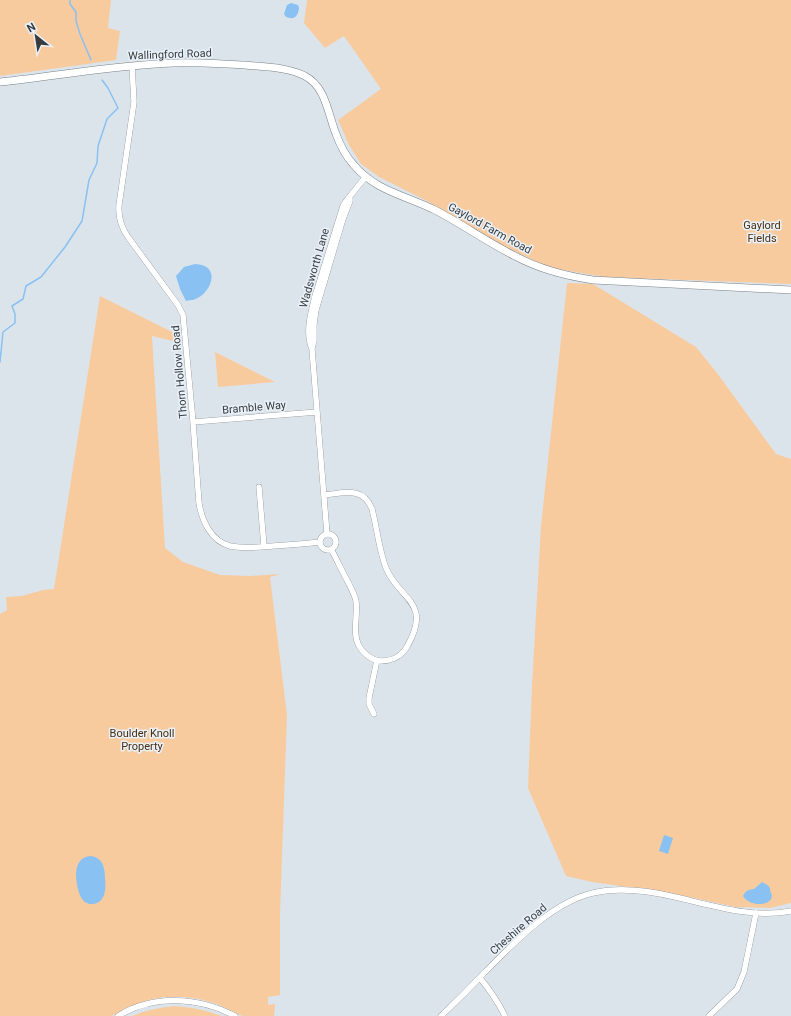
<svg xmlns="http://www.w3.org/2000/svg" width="791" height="1016" font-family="Roboto,sans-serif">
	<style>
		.green { fill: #f8cb9f }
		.water { fill: #89c1f3 }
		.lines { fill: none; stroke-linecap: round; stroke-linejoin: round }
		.stream { stroke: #89c1f3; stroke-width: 1.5 }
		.minor-casing { stroke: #7a8188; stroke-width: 6 }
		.tertiary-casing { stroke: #7a8188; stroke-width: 8 }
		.minor { stroke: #fff; stroke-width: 5.5 }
		.tertiary { stroke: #fff; stroke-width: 7 }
		.labels { text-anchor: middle; stroke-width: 3; stroke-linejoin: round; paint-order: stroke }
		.street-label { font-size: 11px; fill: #383c3e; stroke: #e9f1f9 }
		.park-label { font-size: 11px; fill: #482d0f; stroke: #e9f1f9 }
	</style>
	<rect width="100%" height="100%" fill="#dce4eb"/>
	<path class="green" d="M0 0H111L108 28 120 31 116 60 0 76Z
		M307 0H791V284L605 277 551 268 511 250 427 201 379 177 361 164 349 145 338 120 381 89 344 36 325 48 304 23Z
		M567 283 593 284 696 347 717 373 776 454 791 459V903L770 908 736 907 670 893 592 882 566 876 528 788 532 685 541 526Z
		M100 296 180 336 181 343 152 336 165 548 183 562 220 575 249 576 281 574 270 577 287 715 280 915V995L268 997V1005L275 1004 274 1016H242L217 1004 199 999 183 997H164L148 1000 124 1009 112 1016H0V614L7 610 6 597 22 596 43 590 54 589Z
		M215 352 275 382 218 387Z
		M174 1006C191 1007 206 1010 222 1016H132C146 1010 159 1008 174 1006Z"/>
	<path class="water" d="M291 3 298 5 299 8C298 17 294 20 286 17L284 14 287 5Z
		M195 264C223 265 211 295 193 300 191 300 189 300 186 301L180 289 176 276 184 267Z
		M664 835 673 838 668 854 659 851Z
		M90 856C103 857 105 868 105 879 106 888 106 902 93 904 82 905 79 894 77 885 75 873 75 858 90 856Z
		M762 882C766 884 771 886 770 891 779 904 752 910 743 896 746 890 748 890 754 889Z"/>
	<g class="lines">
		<path class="stream" d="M70 0V4L76 12V21L80 34 91 60
			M0 362 3 332 15 323V314L12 306 23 299 26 286 41 277 65 247 82 221 89 180 97 163 98 146 107 119 118 108 108 88 102 80"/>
		<defs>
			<path id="minor" d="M132 66 134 102 119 205C118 218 121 227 128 237L178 305 183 315 193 422 199 503C202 521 211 541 230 546 244 549 259 547 273 546 289 545 304 544 320 542
				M312 348 314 341V324L316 310 343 219 350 201V196
				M193 422 317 412
				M259 487 264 546
				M324 495C344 493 363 486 372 509 377 528 379 550 386 568 399 600 432 601 408 645 403 655 393 661 381 661 372 660 364 654 359 646 352 633 358 616 356 601 355 595 351 588 348 582 342 571 337 560 331 549
				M327 534 312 349C305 333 311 312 315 296L343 206C346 200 347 200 351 195 356 189 360 183 366 177
				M320 542a8 8 0 1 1 16 0a8 8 0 1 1-16 0Z
				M374 714 369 704V698L377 660
				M480 978C490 990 498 1002 505 1016
				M118 1016C154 994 199 997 235 1016
				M441 1016C456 1002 470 988 484 973 513 944 552 902 593 893 618 887 650 891 675 897 711 905 754 919 791 911
				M709 1016 737 989 744 972 756 913"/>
			<path id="tertiary" d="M0 82C58 76 115 65 173 63 197 62 221 64 245 65 263 67 288 67 305 76 326 87 328 114 336 134 340 145 345 155 353 164 375 191 405 195 435 210 462 224 487 242 515 256 539 269 566 276 593 280L791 290"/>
		</defs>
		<use href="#minor" class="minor-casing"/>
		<use href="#tertiary" class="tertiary-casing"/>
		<use href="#minor" class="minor"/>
		<use href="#tertiary" class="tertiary"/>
	</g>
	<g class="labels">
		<g class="street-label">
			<text transform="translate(170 54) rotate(-2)" y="4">Wallingford Road</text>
			<text transform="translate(490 228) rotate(29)" y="4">Gaylord Farm Road</text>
			<text transform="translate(314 268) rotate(-74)" y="4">Wadsworth Lane</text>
			<text transform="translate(179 372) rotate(-95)" y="4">Thorn Hollow Road</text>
			<text transform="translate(254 407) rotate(-5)" y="4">Bramble Way</text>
			<text transform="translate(518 929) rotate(-41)" y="4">Cheshire Road</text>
		</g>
		<g class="park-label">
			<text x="762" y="229">Gaylord<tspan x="762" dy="13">Fields</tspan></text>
			<text x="142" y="737">Boulder Knoll<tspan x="142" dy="13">Property</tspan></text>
		</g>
	</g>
	<g transform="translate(36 36) rotate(330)" stroke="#e9f1f9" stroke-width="3" paint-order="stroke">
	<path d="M0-3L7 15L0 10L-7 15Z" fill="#383c3e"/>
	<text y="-6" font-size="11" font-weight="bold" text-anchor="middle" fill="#383c3e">N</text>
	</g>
</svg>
